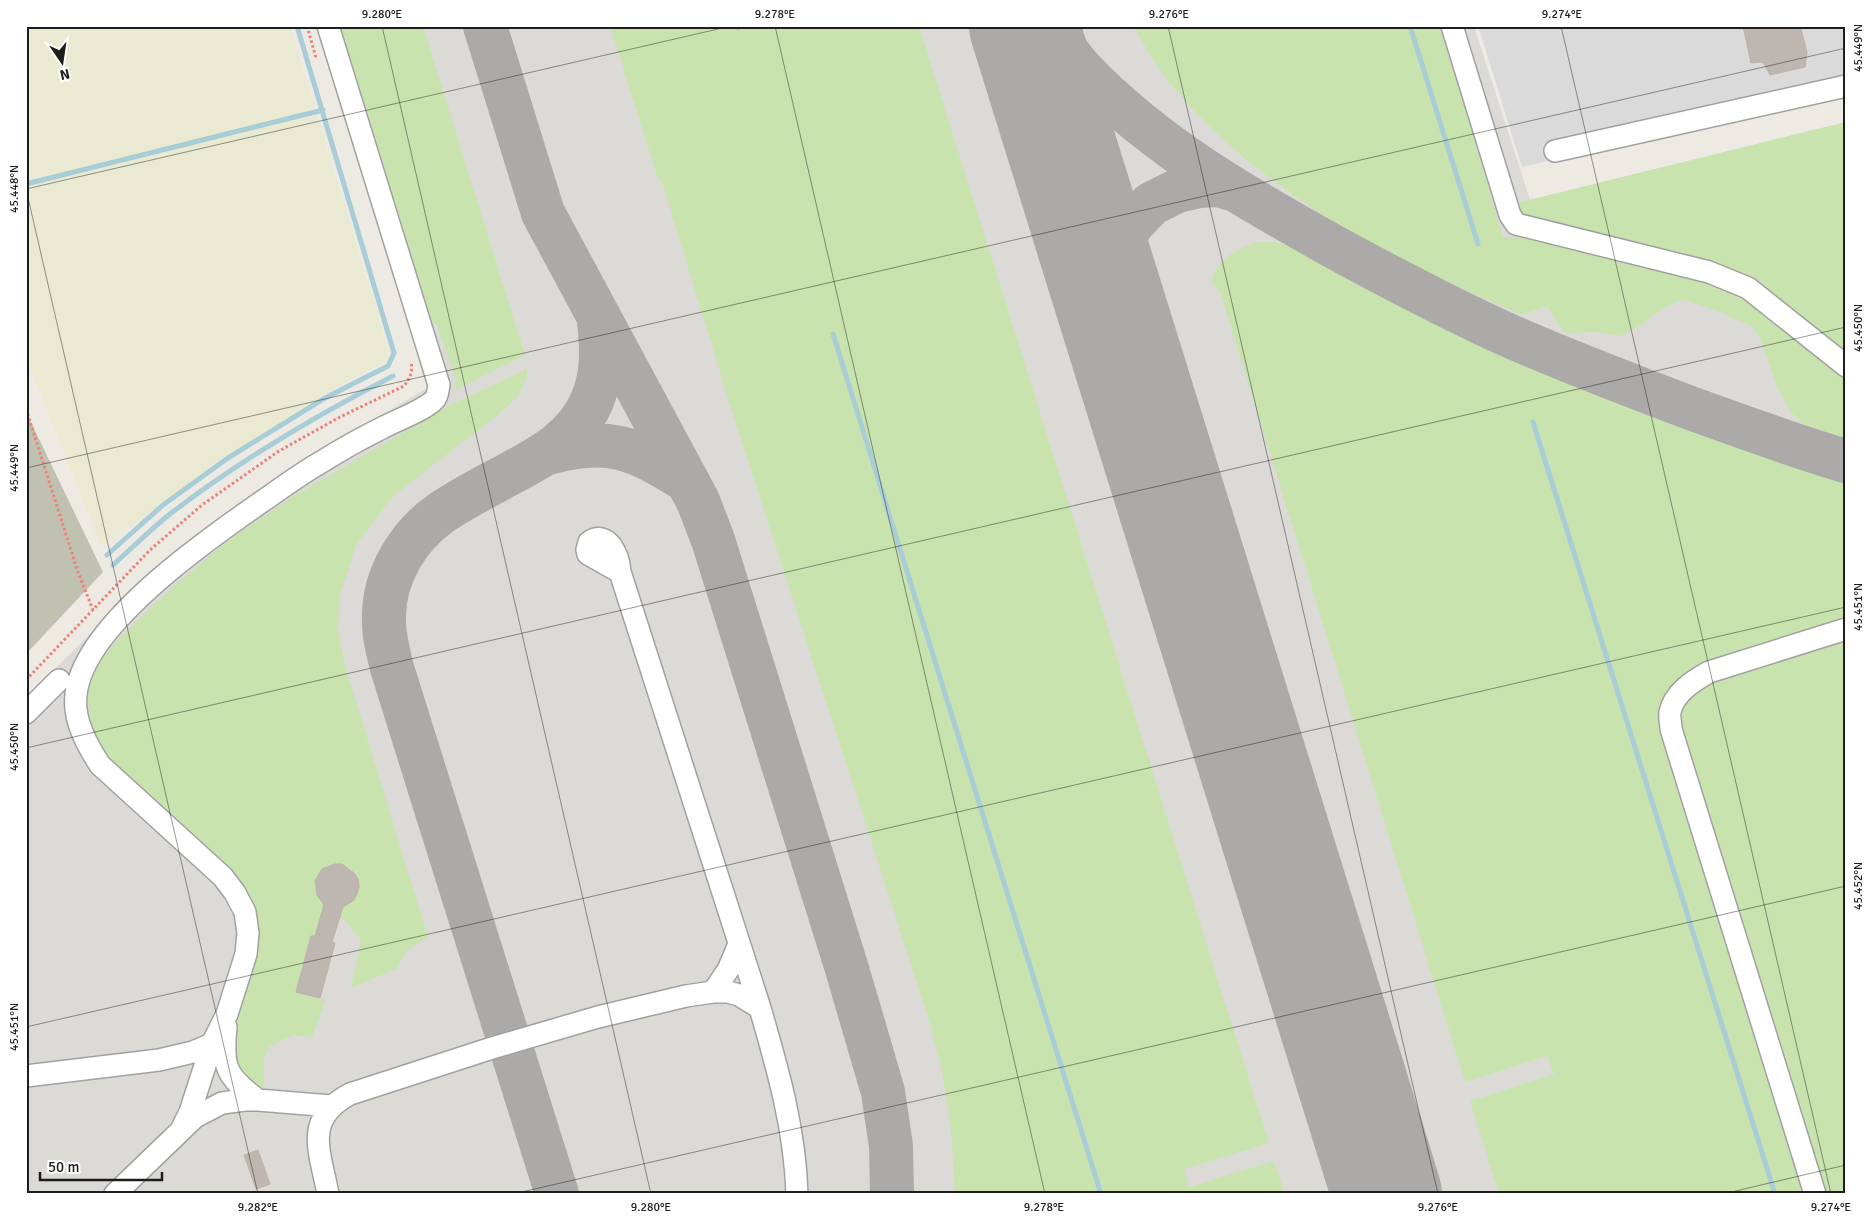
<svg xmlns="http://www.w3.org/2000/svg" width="1872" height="1220" font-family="Signika,sans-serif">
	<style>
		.residential { fill: #dbdada }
		.airport { fill: #dcdad6 }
		.construction { fill: #c1c1b1 }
		.farmland { fill: #e9ead1 }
		.grass { fill: #c9e3af }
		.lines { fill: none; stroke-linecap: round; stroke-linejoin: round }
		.stream { stroke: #a9cdd7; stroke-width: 5 }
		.taxiway { stroke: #acaaa8; stroke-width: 44 }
		.runway { stroke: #acaaa8; stroke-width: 110 }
		.building { fill: #bdb6b1; stroke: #bdb1a8 }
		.minor-casing { stroke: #a1a1a1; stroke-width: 24 }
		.path { stroke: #eb8277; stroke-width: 3; stroke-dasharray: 2.5 2.5; stroke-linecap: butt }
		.minor { stroke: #fff; stroke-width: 21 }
		.ticks { fill: none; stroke: #1d1d1d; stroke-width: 1; stroke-opacity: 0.45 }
		.neatline { fill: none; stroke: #1d1d1d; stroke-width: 2 }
		.ticks-label { font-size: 12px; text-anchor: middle; fill: #1d1d1d }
	</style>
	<rect width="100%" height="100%" fill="#edeae4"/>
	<path class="residential" d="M1478 26H1846V89L1522 167Z"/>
	<path class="airport" d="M317 26H1474L1530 200 1846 122V1194H26V697L148 577 299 463 427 388 407 317Z"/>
	<path class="construction" d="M26 412 103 572 26 654Z"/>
	<path class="farmland" d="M26 26H290L389 352 383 362 324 394 101 546 26 358Z"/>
	<path class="grass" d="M334 26H423L525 355 456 390 455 376 436 324 426 319Z
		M610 26H919L1269 1143 1184 1169 1189 1187 1274 1161 1285 1194H955L951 1130 943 1077 928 1017 728 399 663 185 657 176Z
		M1133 26H1441L1503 237 1539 239 1688 273 1746 299 1846 374V438L1803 424 1791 412 1777 387 1760 339 1751 326 1717 311 1682 299 1662 309 1641 325 1620 336 1596 332 1566 333 1561 328 1547 306 1522 315C1396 260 1265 197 1175 89 1159 70 1146 48 1133 26Z
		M1846 122V357L1770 294 1519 214 1513 204Z
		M1258 242H1275L1305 250C1392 294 1478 340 1567 379 1658 417 1751 450 1846 477V622L1671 691 1807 1194H1499L1470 1101 1554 1074 1547 1056 1465 1082 1220 292 1211 282C1218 258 1236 249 1258 242Z
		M527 369V376L518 397 494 418 392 497 356 545 340 596 338 631 347 672 428 937 407 951 396 969 351 988 361 940 346 921 339 918 341 907C350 904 358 898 358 888 359 881 357 875 352 870 330 849 298 885 327 905H324L315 936H311L296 991 326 1000 312 1037 293 1035 270 1046 264 1058V1090L252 1088 239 1078 231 1043 237 1015 256 953 257 918 248 892 230 867 111 759 93 733 87 695 97 663 118 639 174 586 229 540 294 496 450 405Z
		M1846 638V1194H1823L1675 721 1686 698 1707 683Z"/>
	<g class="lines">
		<path class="stream" d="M737 26 738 28
			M1410 26 1478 244
			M26 184 323 110
			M833 334 1101 1194
			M1533 422 1775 1194
			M107 555 163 505 228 458 325 398 388 366 394 353 297 26
			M113 565C132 548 150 530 170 514 239 461 315 416 393 376"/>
		<path class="taxiway" d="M485 26 543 213 698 501 713 540 847 969 883 1092 891 1146 892 1194
			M1049 26C1060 41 1070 57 1082 70 1157 149 1253 202 1347 254 1401 283 1456 312 1512 337 1572 363 1632 386 1693 409 1743 427 1794 446 1846 461
			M1122 340 1112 300 1110 271 1120 242 1133 223 1151 204 1177 191 1199 186 1217 185 1236 190
			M548 453C609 436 635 448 687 481
			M1333 1020 1353 1132 1355 1194
			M557 1194 392 668C388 651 383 634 384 616 384 576 408 536 441 513 463 498 489 485 513 472 545 455 575 438 591 403 603 376 602 349 599 321"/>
		<path class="runway" d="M1024 26 1387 1194"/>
	</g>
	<path class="building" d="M1743 26H1800L1807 52 1805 67 1770 75 1763 62 1751 63Z
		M335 864H342L354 873 358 879 359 886 357 894 354 900 343 907 332 942 335 943 320 998 296 992 311 936H315L324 905 317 895 315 881 322 869Z
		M258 1150 270 1184 256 1189 244 1155Z"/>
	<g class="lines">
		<defs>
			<path id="minor" d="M1452 26 1510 215 1516 224 1709 272 1748 288 1846 366
				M1555 151 1846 86
				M620 572 588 554 587 550 589 542C609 529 619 557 620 572L760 1008
				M26 713 59 680
				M713 992 728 970 739 944
				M226 1027C222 1066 225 1076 258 1100
				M26 1076 159 1060 193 1052 212 1044
				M181 1130 190 1112 212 1044 227 1014 246 954 248 933 245 912 235 893 223 877 100 765C87 745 73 720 76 695 82 627 204 542 257 505 279 490 300 474 323 461 342 449 362 438 382 428 395 421 427 409 435 399 438 395 438 389 439 385L328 26
				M115 1194 195 1117 222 1103 245 1100H258L331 1106
				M328 1194C320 1151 303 1119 350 1094L492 1048 598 1017 686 996 713 992H728L739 995 760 1008C778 1070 795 1129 797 1194
				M1815 1194 1671 729C1671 724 1669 717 1670 712 1674 693 1693 681 1709 672L1846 629"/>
		</defs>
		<use href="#minor" class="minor-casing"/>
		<path class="path" d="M307 26 316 58
			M1845 26 1846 28
			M26 409 78 572 93 610
			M26 680 150 550 202 505 279 451 340 417 404 386C410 378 413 372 411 362"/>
		<use href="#minor" class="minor"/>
	</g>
	<path class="ticks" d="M382 26 651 1194M775 26 1045 1194M1168 26 1438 1194M1561 26 1831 1194M26 189 258 1194M26 189 731 26M26 468 1846 48M26 748 1846 327M26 1027 1846 607M513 1194 1846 886M1723 1194 1846 1165"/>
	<rect width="1872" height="1220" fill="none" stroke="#ffffff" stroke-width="55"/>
	<g transform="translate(62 62) rotate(167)" stroke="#ffffff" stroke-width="4" paint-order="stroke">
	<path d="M0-4L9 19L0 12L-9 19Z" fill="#1d1d1d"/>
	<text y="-8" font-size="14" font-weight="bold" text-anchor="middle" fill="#1d1d1d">N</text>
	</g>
	<path d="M40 1172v8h122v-8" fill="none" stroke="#1d1d1d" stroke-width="2.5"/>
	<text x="48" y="1172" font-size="15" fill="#1d1d1d" stroke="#ffffff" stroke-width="4" paint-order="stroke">50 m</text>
	<rect x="28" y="28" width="1816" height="1164" class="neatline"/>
	<g class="ticks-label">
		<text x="382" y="18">9.280°E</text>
		<text x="775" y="18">9.278°E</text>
		<text x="1169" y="18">9.276°E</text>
		<text x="1562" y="18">9.274°E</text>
		<text transform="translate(1858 48) rotate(-90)" y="4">45.449°N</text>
		<text transform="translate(14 189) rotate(-90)" y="4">45.448°N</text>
		<text transform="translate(1858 328) rotate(-90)" y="4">45.450°N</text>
		<text transform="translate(14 468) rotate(-90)" y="4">45.449°N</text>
		<text transform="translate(1858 607) rotate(-90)" y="4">45.451°N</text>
		<text transform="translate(14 747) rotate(-90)" y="4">45.450°N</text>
		<text transform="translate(1858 886) rotate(-90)" y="4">45.452°N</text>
		<text transform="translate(14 1027) rotate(-90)" y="4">45.451°N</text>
		<text x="258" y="1211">9.282°E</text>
		<text x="651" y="1211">9.280°E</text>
		<text x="1044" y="1211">9.278°E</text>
		<text x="1438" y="1211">9.276°E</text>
		<text x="1831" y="1211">9.274°E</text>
	</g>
</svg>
